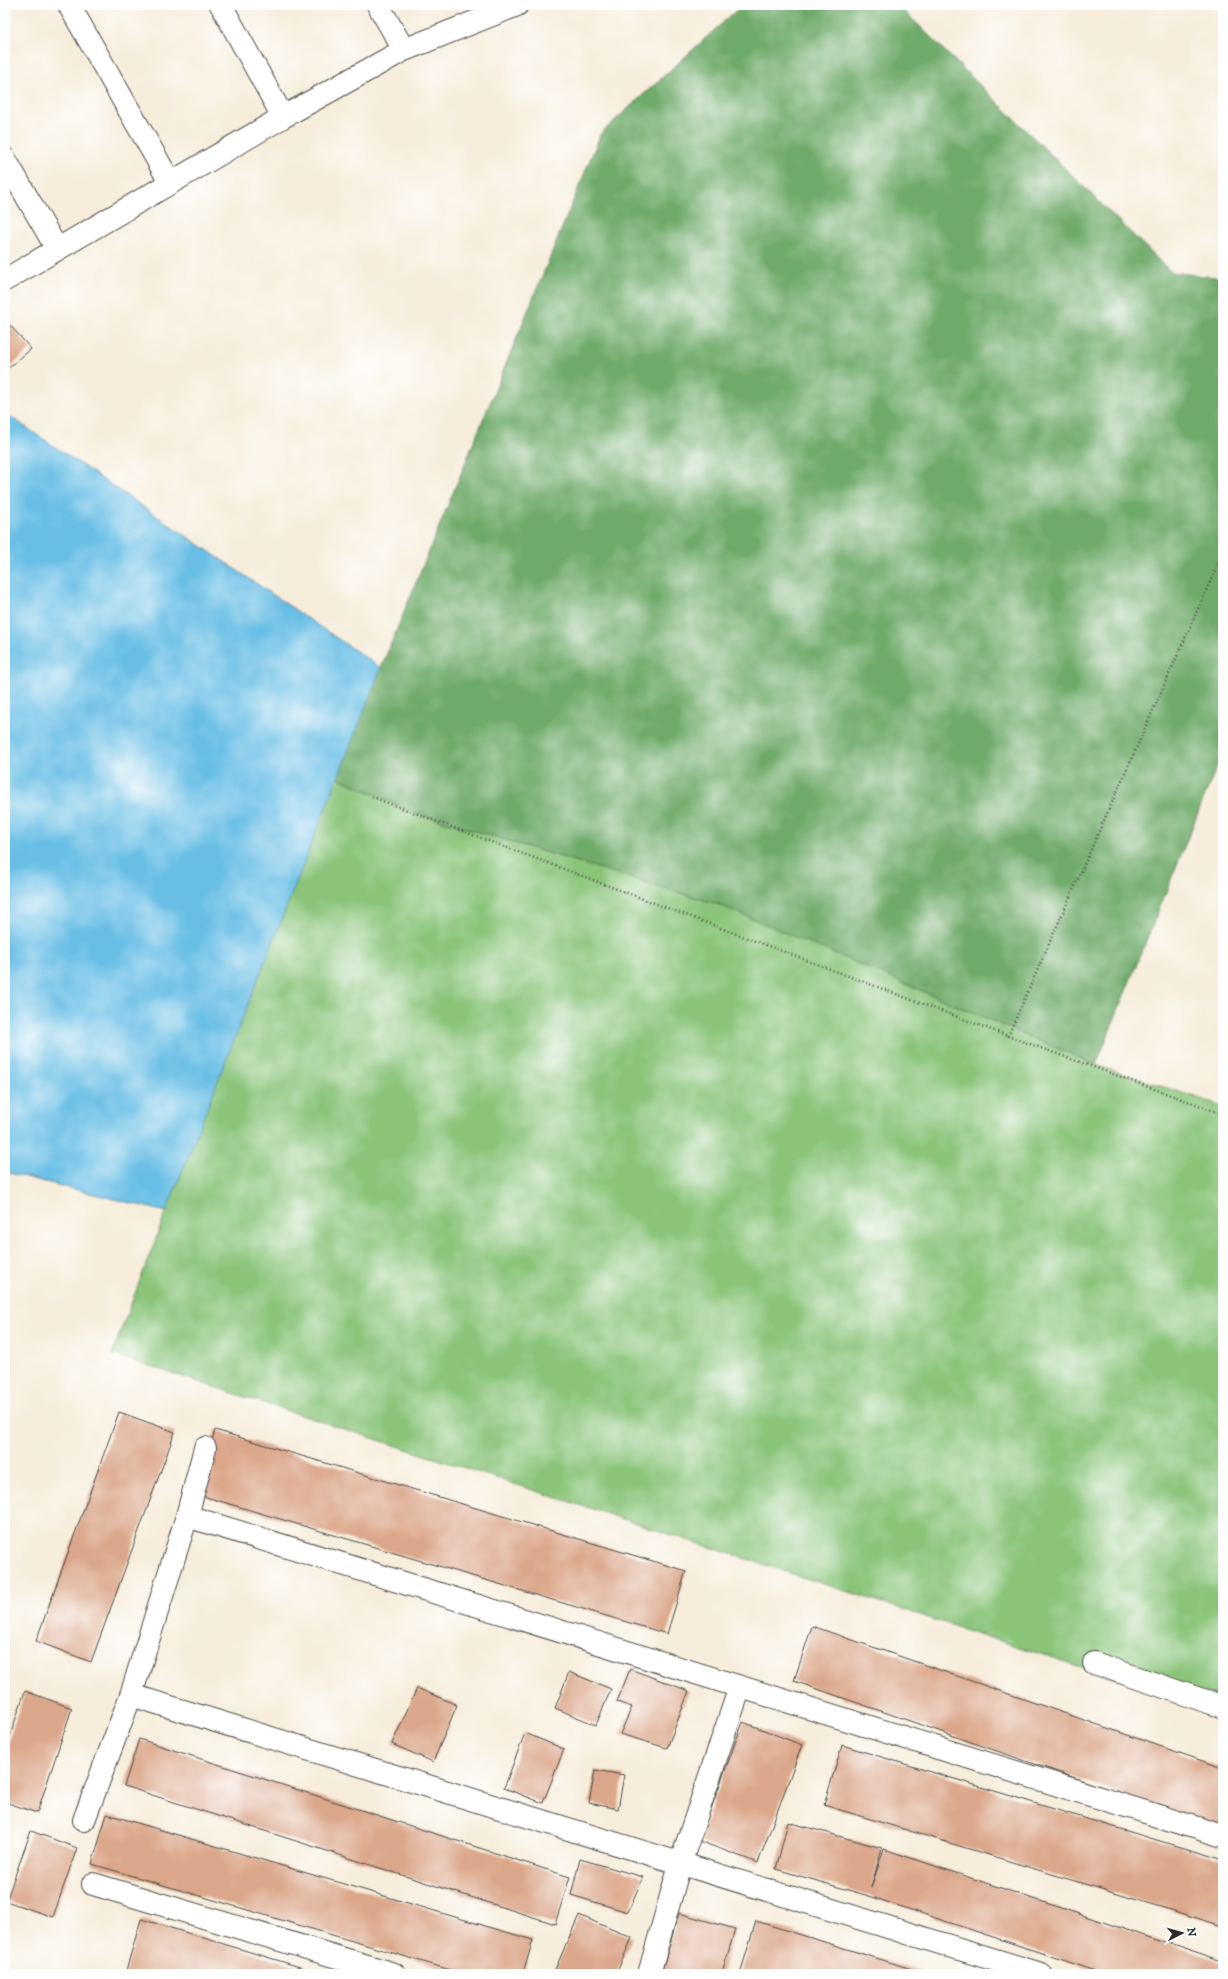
<svg xmlns="http://www.w3.org/2000/svg" width="1228" height="1979" font-family="'IM FELL DW Pica',serif">
	<style>
		.green { fill: #89c479; stroke: #5a7852 }
		.forest { fill: #6eaa69; stroke: #4c6a4a }
		.water { fill: #68bee5; stroke: #4a7488 }
		.building { fill: #dba78a }
		.lines { fill: none; stroke-linecap: round; stroke-linejoin: round }
		.minor-casing { stroke: #494845; stroke-width: 24 }
		.path { stroke: #494845; stroke-width: 2.5; stroke-dasharray: 1 3; stroke-linecap: butt }
		.minor { stroke: #fff; stroke-width: 22 }
	</style>
	<rect width="100%" height="100%" fill="#fff"/>
	<filter id="ink" filterUnits="userSpaceOnUse"><feTurbulence type="fractalNoise" baseFrequency=".025" numOctaves="2"/><feDisplacementMap in="SourceGraphic" scale="8" xChannelSelector="R" yChannelSelector="G"/><feConvolveMatrix kernelMatrix="1 2 1 2 8 2 1 2 1" color-interpolation-filters="sRGB"/></filter>
	<filter id="wash" filterUnits="userSpaceOnUse"><feTurbulence type="fractalNoise" baseFrequency=".012" numOctaves="4" result="noise"/><feDisplacementMap in="SourceGraphic" scale="16" xChannelSelector="R" yChannelSelector="G"/><feGaussianBlur stdDeviation="0.9" result="paint"/><feColorMatrix in="noise" values="0 0 0 0 0 0 0 0 0 0 0 0 0 0 0 0 0 1.4 0 .05"/><feComposite in="paint" operator="in"/></filter>
	<g filter="url(#wash)">
		<rect width="100%" height="100%" fill="#f6edda"/>
		<path class="green" d="M336 777 416 813 720 905 1096 1065 1223 1106V1713L112 1354 196 1133Z"/>
		<path class="forest" d="M742 5H898L1171 272 1223 278V751L1096 1065 720 905 416 813 336 777 601 133Z"/>
		<path class="water" d="M5 413 381 668 166 1212 5 1172Z"/>
		<g id="blocks">
			<path class="building" d="M9 324 31 349 5 371V328Z
				M119 1412 175 1432 91 1662 36 1641Z
				M215 1430 686 1571 667 1634 196 1494Z
				M812 1626 1223 1768V1829L794 1681Z
				M630 1669 689 1691 667 1748 620 1734 632 1707 617 1702Z
				M569 1672 611 1689 596 1725 555 1708Z
				M417 1688 457 1705 433 1762 392 1744Z
				M25 1691 72 1708 37 1813 5 1802V1751Z
				M743 1722 802 1745 758 1863 699 1841Z
				M525 1733 564 1749 543 1803 504 1788Z
				M139 1739 570 1877 555 1924 124 1786Z
				M842 1745 1223 1860V1926L824 1805Z
				M595 1770 624 1775 618 1809 589 1803Z
				M107 1814 533 1940 523 1974H464L92 1864Z
				M788 1822 882 1848 871 1888 884 1849 1223 1962 1222 1974H1105L869 1896 776 1869Z
				M31 1831 77 1848 53 1917 6 1901Z
				M580 1859 643 1877 628 1912 571 1895Z
				M679 1913 735 1929 722 1974H661Z
				M579 1915 632 1938 616 1974H553Z
				M141 1919 323 1974H125Z
				M756 1921 928 1974H740Z"/>
		</g>
	</g>
	<g filter="url(#ink)">
		<use href="#blocks" fill-opacity="0" stroke="#494845" stroke-width="1"/>
		<g class="lines">
			<defs>
				<path id="minor" d="M69 5 170 182
					M221 5 283 117
					M378 5 404 50
					M5 159 57 249
					M5 280 283 117 404 50 517 5
					M187 1516 1223 1836
					M1094 1663 1223 1707
					M131 1695 1041 1974
					M84 1820 131 1695 187 1516 205 1448
					M93 1884 394 1974
					M649 1974 680 1864 740 1687"/>
			</defs>
			<use href="#minor" class="minor-casing"/>
			<path class="path" d="M1223 553 1008 1036 1223 1114
				M372 797 1008 1036"/>
			<use href="#minor" class="minor"/>
		</g>
	</g>
	<rect width="1228" height="1979" fill="none" stroke="#fff" stroke-width="20"/>
	<g transform="translate(1182 1933) rotate(84)" stroke="#ffffff" stroke-width="3" paint-order="stroke">
	<path d="M0-3L7 15L0 10L-7 15Z" fill="#2b2b2b"/>
	<text y="-6" font-size="11" font-weight="bold" text-anchor="middle" fill="#2b2b2b">N</text>
	</g>
</svg>
